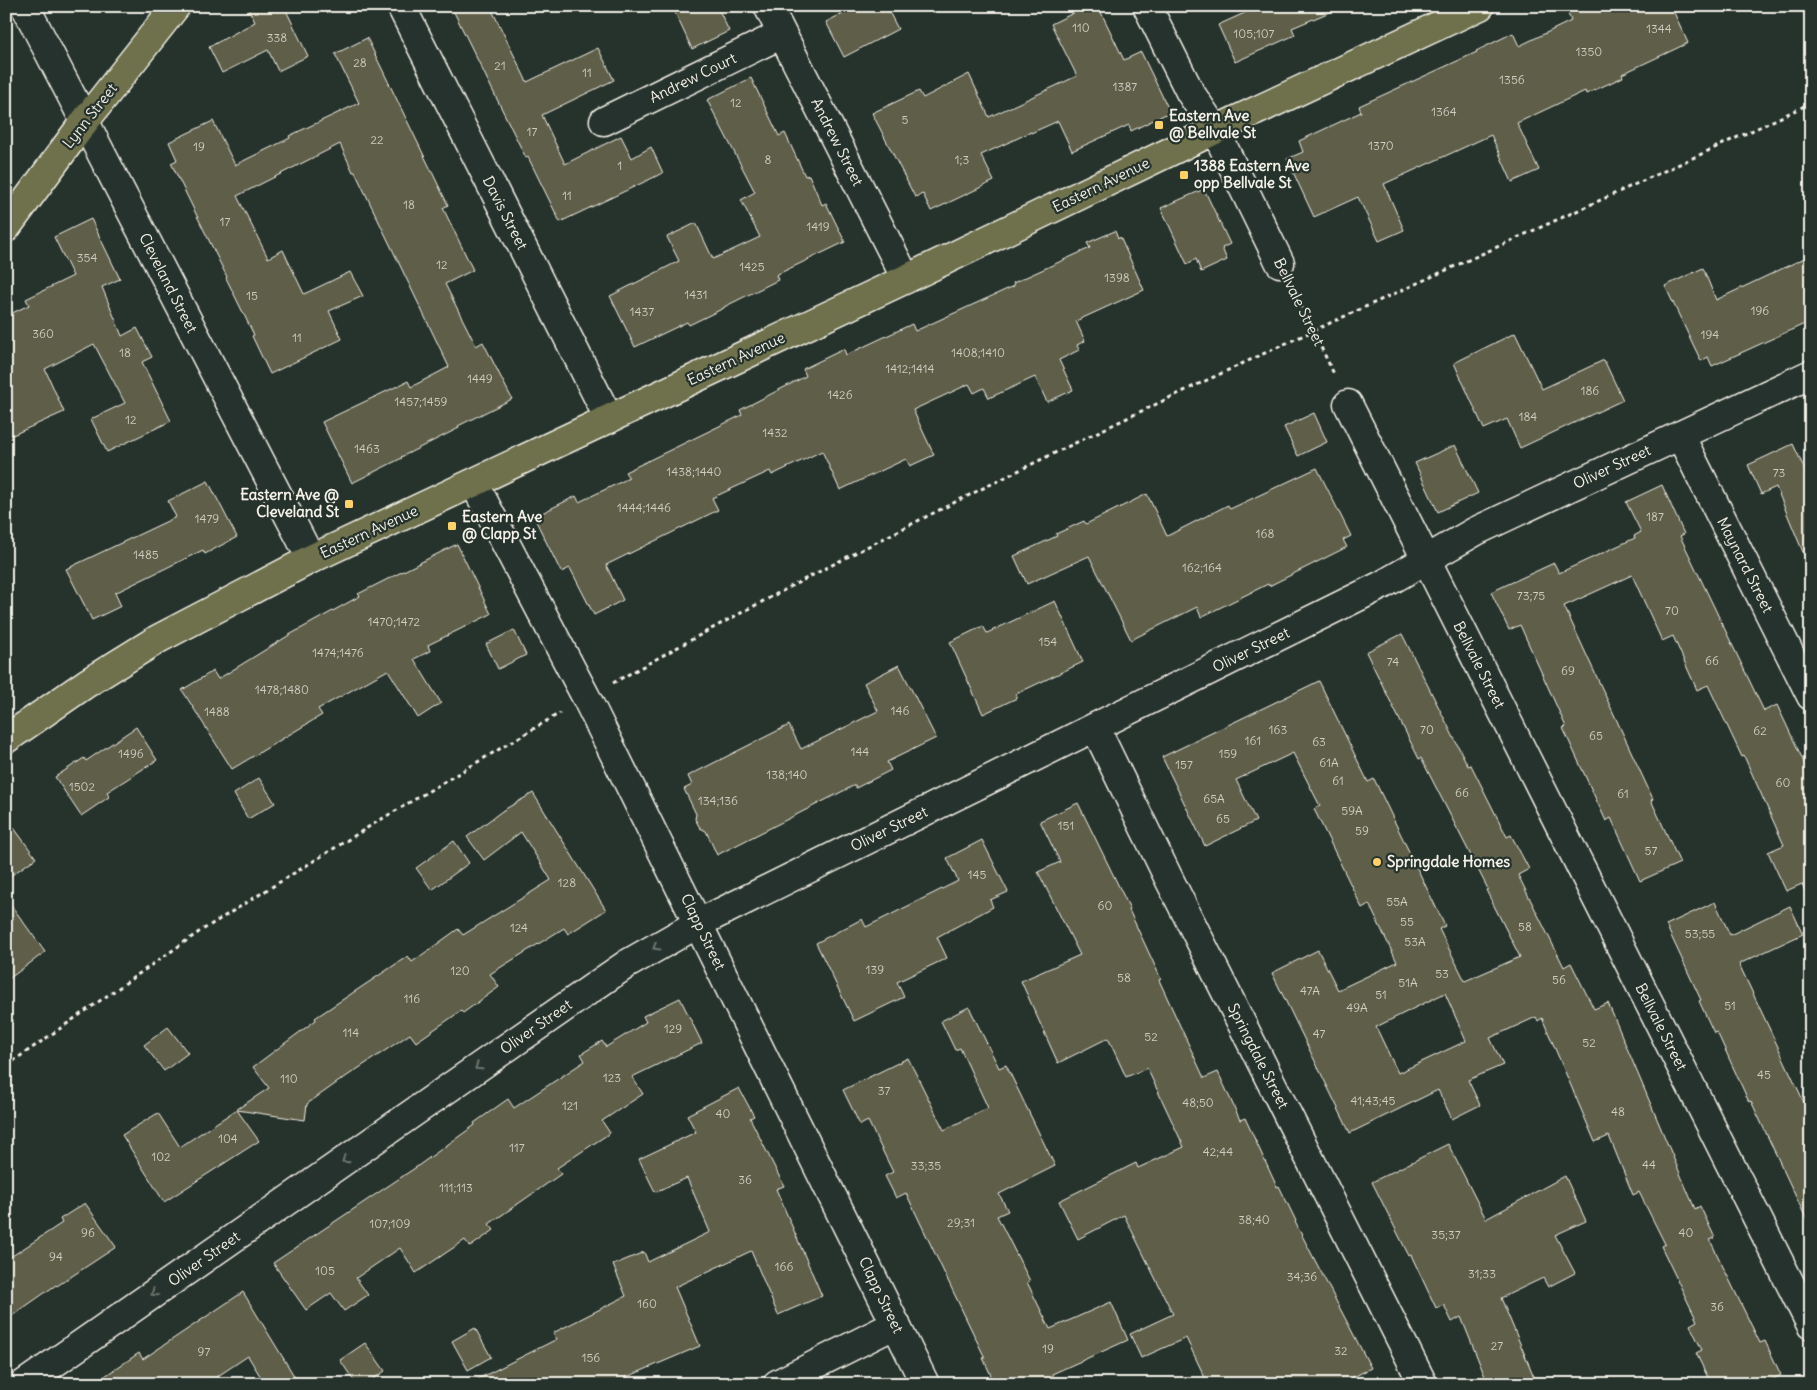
<svg xmlns="http://www.w3.org/2000/svg" width="1817" height="1390" font-family="Delius,sans-serif">
	<style>
		.building { fill: #5f5e49; stroke: #f4f1e8; fill-rule: evenodd }
		.lines { fill: none; stroke-linecap: round; stroke-linejoin: round }
		.minor-casing { stroke: #f4f1e8; stroke-width: 31 }
		.major-casing { stroke: #f4f1e8; stroke-width: 31 }
		.path { stroke: #f4f1e8; stroke-width: 3; stroke-dasharray: 4 4; stroke-linecap: butt }
		.minor { stroke: #26332d; stroke-width: 28 }
		.major { stroke: #6e714b; stroke-width: 28 }
		.oneway { stroke: #6e766e }
		.poi-dot { fill: #ffd166; stroke: #26332d; stroke-width: 2 }
		.labels { text-anchor: middle; stroke-width: 4.5; stroke-linejoin: round; paint-order: stroke }
		.number-label { font-size: 12px; fill: #cfccc0 }
		.street-label { font-size: 15px; fill: #f4f1e8; stroke: #26332d }
		.poi-label { font-size: 15px; font-weight: bold; fill: #f4f1e8; stroke: #26332d; text-anchor: start }
	</style>
	<rect width="100%" height="100%" fill="#26332d"/>
	<filter id="ink" filterUnits="userSpaceOnUse"><feTurbulence type="fractalNoise" baseFrequency=".02" numOctaves="2"/><feDisplacementMap in="SourceGraphic" scale="10" xChannelSelector="R" yChannelSelector="G"/><feConvolveMatrix kernelMatrix="1 2 1 2 8 2 1 2 1" color-interpolation-filters="sRGB"/></filter>
	<g filter="url(#ink)">
		<path class="building" d="M247 6H284L308 56 278 71 268 50 222 73 209 47 255 22Z
			M451 6H490L527 82 598 48 614 80 542 115 565 164 621 136 632 158 651 147 663 173 560 222 528 157 526 158Z
			M672 6H717L729 31 692 49Z
			M857 6H886L898 29 844 57 826 22Z
			M1088 6H1098L1124 60 1141 52 1170 112 1131 131 1129 125 1072 151 1058 121 1031 133V132L981 155 994 181 931 211 923 194 915 197 872 113 919 91 923 98 969 74 989 117 1077 76 1051 24Z
			M1260 6H1344L1292 28 1295 35 1235 62 1218 25Z
			M1565 6H1671L1688 43 1622 74 1623 77 1586 94 1585 91 1517 123 1539 170 1512 182 1491 135 1384 184 1404 230 1379 241 1358 197 1314 217 1287 159 1303 152 1299 141 1361 112 1359 106 1477 52 1476 51 1513 33 1519 46 1571 21Z
			M367 38 448 205 443 208 473 270 445 284 476 346 483 342 512 399 458 426 459 428 401 457 402 458 352 483 322 422 408 381 411 387 449 367 355 172H353L340 144 237 196 268 258 283 250 304 294 350 272 363 296 329 311 342 339 270 374 252 336 254 335 226 278 227 277 171 163 177 160 169 142 213 121 235 165 290 138 289 136 359 103 335 54Z
			M751 78 779 136 785 133 805 176 809 175 822 205 826 203 845 242 776 275 778 280 724 307V308L689 325 687 322 635 347 610 296 679 261 667 237 696 223 713 259 760 237 741 200 755 192 707 100Z
			M1204 189 1230 244 1222 248 1227 260 1201 272 1196 259 1187 264 1161 208Z
			M91 219 120 279 102 287 122 336 137 328 152 357 142 362 171 421 107 452 91 419 125 403 94 344 45 369 64 412 6 438V316L29 305 26 299 73 276 54 237Z
			M1115 231 1118 239 1120 237 1144 290 1076 321 1085 341 1077 345 1079 350 1059 360 1073 390 1047 402 1035 377 989 398 984 388 974 393 969 384 913 410 934 455 910 466 906 459 840 490 822 451 772 475 770 471 712 498 718 510 606 565 623 600 594 615 570 568 561 572 534 517 576 496 579 502 629 478 625 472 742 415 740 410 806 376 803 369 844 349 846 355 912 324 915 331 1014 286 1013 283 1090 248 1087 243Z
			M1811 255V321L1712 366 1708 357 1701 361 1665 286 1703 268 1716 300Z
			M1515 333 1542 389 1604 360 1623 400 1520 448 1507 419 1484 429 1454 363Z
			M1314 413 1327 442 1298 456 1284 427Z
			M1793 444 1811 483 1810 569 1776 487 1761 494 1748 465Z
			M1455 445 1478 493 1438 512 1415 463Z
			M1317 468 1351 536 1343 540 1347 547 1269 586 1268 584 1201 617 1197 607 1131 640 1089 556 1027 584 1014 556 1057 536 1056 534 1084 521 1086 524 1147 494 1167 536 1228 505 1230 509Z
			M208 481 237 537 205 554 203 550 115 593 121 606 92 620 66 569 176 517 168 501Z
			M1662 485 1684 534 1680 536 1764 711 1777 705 1811 777V903L1802 884 1786 891 1768 852 1784 845 1744 756 1742 757 1708 685 1697 690 1673 636 1662 641 1632 575 1564 606 1653 799 1651 800 1680 863 1640 881 1611 818 1606 821 1563 728 1566 727 1520 625 1509 630 1491 592 1554 563 1559 573 1635 538 1634 536 1641 532 1626 502Z
			M457 544 491 614 428 645 430 651 414 659 441 703 418 718 388 670 318 709 322 715 232 769 182 690 213 671 218 679 291 634 360 596 358 594Z
			M1055 601 1083 662 1016 694 1017 698 983 714 950 642 983 626 987 633Z
			M514 630 526 655 498 669 486 644Z
			M1402 634 1468 766 1471 765 1507 837 1511 835 1529 869 1518 875 1564 967 1571 963 1594 1009 1608 1003 1695 1209 1700 1206 1715 1238 1710 1240 1760 1343 1765 1341 1781 1375 1764 1384H1711L1696 1353 1702 1350 1690 1325 1697 1321 1661 1246 1665 1244 1639 1192 1633 1195 1609 1136 1595 1142 1542 1018 1538 1021 1536 1017 1490 1038 1503 1065 1468 1080 1480 1105 1452 1119 1438 1090 1350 1133 1272 973 1318 950 1338 990 1397 962 1369 904 1362 908 1314 809 1320 806 1293 753 1236 780 1256 821 1205 846 1162 757 1319 681 1368 782 1374 779 1445 926 1439 929 1465 981 1520 957 1486 890 1488 889 1421 758 1419 759 1366 652ZM1445 993 1466 1041 1398 1073 1376 1027Z
			M899 665 936 738 887 762 891 770 856 788 855 785 717 855 706 831 700 828 695 819 696 814 684 789 692 785 688 776 789 725 801 749 878 711 864 683Z
			M136 727 157 760 107 792 109 797 81 816 55 777 84 758 86 761Z
			M259 778 275 803 248 819 234 794Z
			M533 793 606 910 568 934 564 928 490 974 499 987 463 1013 461 1011 416 1042 410 1034 338 1082 307 1104 305 1120 237 1110 259 1141 164 1202 122 1135 158 1113 180 1147 269 1088 253 1067 316 1020 315 1018 408 956 412 962 458 929 463 935 551 880 521 832 484 860 467 837 502 811Z
			M1078 803 1130 909 1129 910 1161 979 1159 980 1204 1078 1218 1072 1240 1120 1245 1118 1277 1187 1279 1186 1296 1221 1295 1222 1371 1368 1340 1384H1208L1186 1338 1141 1358 1130 1334 1173 1314 1124 1215 1078 1239 1059 1201 1136 1163 1138 1168 1184 1147 1147 1068 1126 1077 1108 1038 1058 1063 1021 981 1080 955 1038 872 1060 862 1040 821Z
			M6 817 36 858 6 879Z
			M982 840 1008 892 990 900 993 907 937 937 947 958 897 982 904 997 854 1021 816 943 862 919 866 927 958 881 947 858Z
			M454 841 469 863 432 890 416 868Z
			M6 898 45 952 6 981Z
			M1715 902 1730 935 1790 906 1803 934 1739 964 1811 1117V1229L1751 1101 1749 1102 1717 1032 1714 1033 1699 1001 1701 1000 1666 925Z
			M680 998 702 1043 632 1077 643 1094 602 1121 610 1133 557 1168 561 1174 489 1224 494 1230 470 1247 465 1240 416 1273 400 1248 356 1278 368 1295 344 1311 331 1293 306 1310 273 1263 415 1168 475 1125 474 1123 508 1099 514 1108 585 1061 581 1054 602 1041 606 1047 646 1022 643 1016Z
			M969 1007 999 1068 1006 1065 1055 1166 999 1194 1008 1211 997 1216 1030 1281 1027 1282 1050 1329 1111 1302 1128 1340 1052 1374 1057 1384H995L983 1358H985L906 1193 896 1198 885 1176 893 1172 868 1121 860 1125 843 1090 908 1058 944 1130 988 1108 960 1048 955 1050 941 1021Z
			M168 1027 188 1053 164 1071 144 1045Z
			M739 1088 754 1116 750 1118 784 1186 776 1189 822 1296 778 1315 751 1251 675 1287 700 1346 627 1377 630 1384H468L557 1339 553 1333 626 1296 613 1265 644 1252 648 1262 710 1232 687 1178 655 1192 639 1159 696 1132 687 1115Z
			M1448 1144 1486 1219 1565 1176 1586 1221 1555 1235 1575 1273 1548 1287 1543 1278 1501 1298 1537 1384H1488L1461 1317 1452 1322 1444 1305 1436 1308 1411 1255 1409 1256 1372 1182Z
			M85 1203 116 1247 57 1286 56 1285 6 1320V1260L62 1223 60 1219Z
			M243 1292 299 1384H265L248 1356 206 1384H93L139 1353 143 1359Z
			M475 1328 491 1357 468 1370 452 1341Z
			M365 1343 385 1371 366 1384H356L340 1360Z"/>
		<g class="lines">
			<defs>
				<path id="minor" d="M25 6 311 559
					M401 6 609 419
					M768 6 906 279
					M1147 6 1190 92 1215 130 1280 263
					M604 121 782 34
					M1348 404 1811 1325
					M1680 435 1811 696
					M474 483 586 697 925 1384
					M1095 727 1170 881 1423 1384
					M24 1384 598 984 627 964 699 923 1382 585 1476 531 1811 374
					M777 1384 896 1324"/>
				<path id="major" d="M6 228 85 121 176 6
					M6 739 87 683 158 639 311 559 906 279 1215 130 1480 6"/>
			</defs>
			<use href="#minor" class="minor-casing"/>
			<use href="#major" class="major-casing"/>
			<path class="path" d="M1293 290 1335 376
				M613 683C806 575 1003 476 1203 382 1405 287 1609 198 1811 103
				M6 1066 199 932 375 823 560 713"/>
			<use href="#minor" class="minor"/>
			<use href="#major" class="major"/>
		</g>
		<defs><path id="oneway-chevron" d="M-2-3.5L2.5 0L-2 3.5" fill="none" stroke-width="1.6" stroke-linecap="round" stroke-linejoin="round" transform="scale(1.25)"/></defs>
		<g class="oneway">
			<use href="#oneway-chevron" transform="translate(656 947) rotate(150)"/>
			<use href="#oneway-chevron" transform="translate(478 1067) rotate(145)"/>
			<use href="#oneway-chevron" transform="translate(345 1160) rotate(145)"/>
			<use href="#oneway-chevron" transform="translate(154 1293) rotate(145)"/>
		</g>
	</g>
	<g class="poi-dot">
		<rect x="1154" y="120" width="10" height="10" rx="2.5"/>
		<rect x="1179" y="170" width="10" height="10" rx="2.5"/>
		<rect x="344" y="499" width="10" height="10" rx="2.5"/>
		<rect x="447" y="521" width="10" height="10" rx="2.5"/>
		<circle cx="1377" cy="862" r="5"/>
	</g>
	<g class="labels">
		<g class="number-label">
			<text x="1081" y="32">110</text>
			<text x="1659" y="33">1344</text>
			<text x="1254" y="38">105;107</text>
			<text x="277" y="42">338</text>
			<text x="1589" y="56">1350</text>
			<text x="360" y="67">28</text>
			<text x="500" y="70">21</text>
			<text x="587" y="77">11</text>
			<text x="1512" y="84">1356</text>
			<text x="1125" y="91">1387</text>
			<text x="736" y="107">12</text>
			<text x="1444" y="116">1364</text>
			<text x="905" y="124">5</text>
			<text x="532" y="136">17</text>
			<text x="377" y="144">22</text>
			<text x="1381" y="150">1370</text>
			<text x="199" y="151">19</text>
			<text x="768" y="164">8</text>
			<text x="962" y="164">1;3</text>
			<text x="620" y="170">1</text>
			<text x="567" y="200">11</text>
			<text x="409" y="209">18</text>
			<text x="225" y="226">17</text>
			<text x="818" y="231">1419</text>
			<text x="87" y="262">354</text>
			<text x="442" y="269">12</text>
			<text x="752" y="271">1425</text>
			<text x="1117" y="282">1398</text>
			<text x="696" y="299">1431</text>
			<text x="252" y="300">15</text>
			<text x="1760" y="315">196</text>
			<text x="642" y="316">1437</text>
			<text x="43" y="338">360</text>
			<text x="1710" y="339">194</text>
			<text x="297" y="342">11</text>
			<text x="125" y="357">18</text>
			<text x="978" y="357">1408;1410</text>
			<text x="910" y="373">1412;1414</text>
			<text x="480" y="383">1449</text>
			<text x="1590" y="395">186</text>
			<text x="840" y="399">1426</text>
			<text x="421" y="406">1457;1459</text>
			<text x="1528" y="421">184</text>
			<text x="131" y="424">12</text>
			<text x="775" y="437">1432</text>
			<text x="367" y="453">1463</text>
			<text x="694" y="476">1438;1440</text>
			<text x="1779" y="477">73</text>
			<text x="644" y="512">1444;1446</text>
			<text x="1655" y="521">187</text>
			<text x="207" y="523">1479</text>
			<text x="1265" y="538">168</text>
			<text x="146" y="559">1485</text>
			<text x="1202" y="572">162;164</text>
			<text x="1531" y="600">73;75</text>
			<text x="1672" y="615">70</text>
			<text x="394" y="626">1470;1472</text>
			<text x="1048" y="646">154</text>
			<text x="338" y="657">1474;1476</text>
			<text x="1712" y="665">66</text>
			<text x="1393" y="666">74</text>
			<text x="1568" y="675">69</text>
			<text x="282" y="694">1478;1480</text>
			<text x="900" y="715">146</text>
			<text x="217" y="716">1488</text>
			<text x="1278" y="734">163</text>
			<text x="1427" y="734">70</text>
			<text x="1760" y="735">62</text>
			<text x="1596" y="740">65</text>
			<text x="1253" y="745">161</text>
			<text x="1319" y="746">63</text>
			<text x="860" y="756">144</text>
			<text x="131" y="758">1496</text>
			<text x="1228" y="758">159</text>
			<text x="1329" y="767">61A</text>
			<text x="1184" y="769">157</text>
			<text x="787" y="779">138;140</text>
			<text x="1338" y="785">61</text>
			<text x="1783" y="787">60</text>
			<text x="82" y="791">1502</text>
			<text x="1462" y="797">66</text>
			<text x="1623" y="798">61</text>
			<text x="1214" y="803">65A</text>
			<text x="718" y="805">134;136</text>
			<text x="1352" y="815">59A</text>
			<text x="1223" y="823">65</text>
			<text x="1066" y="830">151</text>
			<text x="1362" y="835">59</text>
			<text x="1651" y="855">57</text>
			<text x="977" y="879">145</text>
			<text x="567" y="887">128</text>
			<text x="1397" y="906">55A</text>
			<text x="1105" y="910">60</text>
			<text x="1407" y="926">55</text>
			<text x="1525" y="931">58</text>
			<text x="519" y="932">124</text>
			<text x="1700" y="938">53;55</text>
			<text x="1415" y="946">53A</text>
			<text x="875" y="974">139</text>
			<text x="460" y="975">120</text>
			<text x="1442" y="978">53</text>
			<text x="1124" y="982">58</text>
			<text x="1559" y="984">56</text>
			<text x="1408" y="987">51A</text>
			<text x="1310" y="995">47A</text>
			<text x="1381" y="999">51</text>
			<text x="412" y="1003">116</text>
			<text x="1730" y="1010">51</text>
			<text x="1357" y="1012">49A</text>
			<text x="673" y="1033">129</text>
			<text x="351" y="1037">114</text>
			<text x="1319" y="1038">47</text>
			<text x="1151" y="1041">52</text>
			<text x="1589" y="1047">52</text>
			<text x="1764" y="1079">45</text>
			<text x="612" y="1082">123</text>
			<text x="289" y="1083">110</text>
			<text x="884" y="1095">37</text>
			<text x="1373" y="1105">41;43;45</text>
			<text x="1198" y="1107">48;50</text>
			<text x="570" y="1110">121</text>
			<text x="1618" y="1116">48</text>
			<text x="723" y="1118">40</text>
			<text x="228" y="1143">104</text>
			<text x="517" y="1152">117</text>
			<text x="1218" y="1156">42;44</text>
			<text x="161" y="1161">102</text>
			<text x="1649" y="1169">44</text>
			<text x="926" y="1170">33;35</text>
			<text x="745" y="1184">36</text>
			<text x="456" y="1192">111;113</text>
			<text x="1254" y="1224">38;40</text>
			<text x="961" y="1227">29;31</text>
			<text x="390" y="1228">107;109</text>
			<text x="88" y="1237">96</text>
			<text x="1686" y="1237">40</text>
			<text x="1446" y="1239">35;37</text>
			<text x="56" y="1261">94</text>
			<text x="784" y="1271">166</text>
			<text x="325" y="1275">105</text>
			<text x="1482" y="1278">31;33</text>
			<text x="1302" y="1281">34;36</text>
			<text x="647" y="1308">160</text>
			<text x="1717" y="1311">36</text>
			<text x="1497" y="1350">27</text>
			<text x="1048" y="1353">19</text>
			<text x="1341" y="1355">32</text>
			<text x="204" y="1356">97</text>
			<text x="591" y="1362">156</text>
		</g>
		<g class="street-label">
			<text transform="translate(693 78) rotate(-26)" y="5">Andrew Court</text>
			<text transform="translate(90 116) rotate(-52)" y="5">Lynn Street</text>
			<text transform="translate(837 142) rotate(63)" y="5">Andrew Street</text>
			<text transform="translate(1101 185) rotate(-26)" y="5">Eastern Avenue</text>
			<text transform="translate(505 213) rotate(63)" y="5">Davis Street</text>
			<text transform="translate(168 283) rotate(63)" y="5">Cleveland Street</text>
			<text transform="translate(1299 302) rotate(64)" y="5">Bellvale Street</text>
			<text transform="translate(736 359) rotate(-25)" y="5">Eastern Avenue</text>
			<text transform="translate(1612 467) rotate(-25)" y="5">Oliver Street</text>
			<text transform="translate(369 532) rotate(-25)" y="5">Eastern Avenue</text>
			<text transform="translate(1745 565) rotate(63)" y="5">Maynard Street</text>
			<text transform="translate(1251 650) rotate(-26)" y="5">Oliver Street</text>
			<text transform="translate(1479 665) rotate(63)" y="5">Bellvale Street</text>
			<text transform="translate(889 829) rotate(-26)" y="5">Oliver Street</text>
			<text transform="translate(703 932) rotate(64)" y="5">Clapp Street</text>
			<text transform="translate(536 1027) rotate(-35)" y="5">Oliver Street</text>
			<text transform="translate(1661 1027) rotate(63)" y="5">Bellvale Street</text>
			<text transform="translate(1258 1056) rotate(63)" y="5">Springdale Street</text>
			<text transform="translate(204 1259) rotate(-35)" y="5">Oliver Street</text>
			<text transform="translate(881 1295) rotate(64)" y="5">Clapp Street</text>
		</g>
		<g class="poi-label">
			<text x="1169" y="121">Eastern Ave<tspan x="1169" dy="17">@ Bellvale St</tspan></text>
			<text x="1194" y="171">1388 Eastern Ave<tspan x="1194" dy="17">opp Bellvale St</tspan></text>
			<text x="339" y="500" text-anchor="end">Eastern Ave @<tspan x="339" dy="17">Cleveland St</tspan></text>
			<text x="462" y="522">Eastern Ave<tspan x="462" dy="17">@ Clapp St</tspan></text>
			<text x="1387" y="867">Springdale Homes</text>
		</g>
	</g>
	<rect width="1817" height="1390" fill="none" stroke="#26332d" stroke-width="25"/>
	<rect x="12" y="12" width="1792" height="1365" fill="none" stroke="#f4f1e8" stroke-width="2" filter="url(#ink)"/>
</svg>
